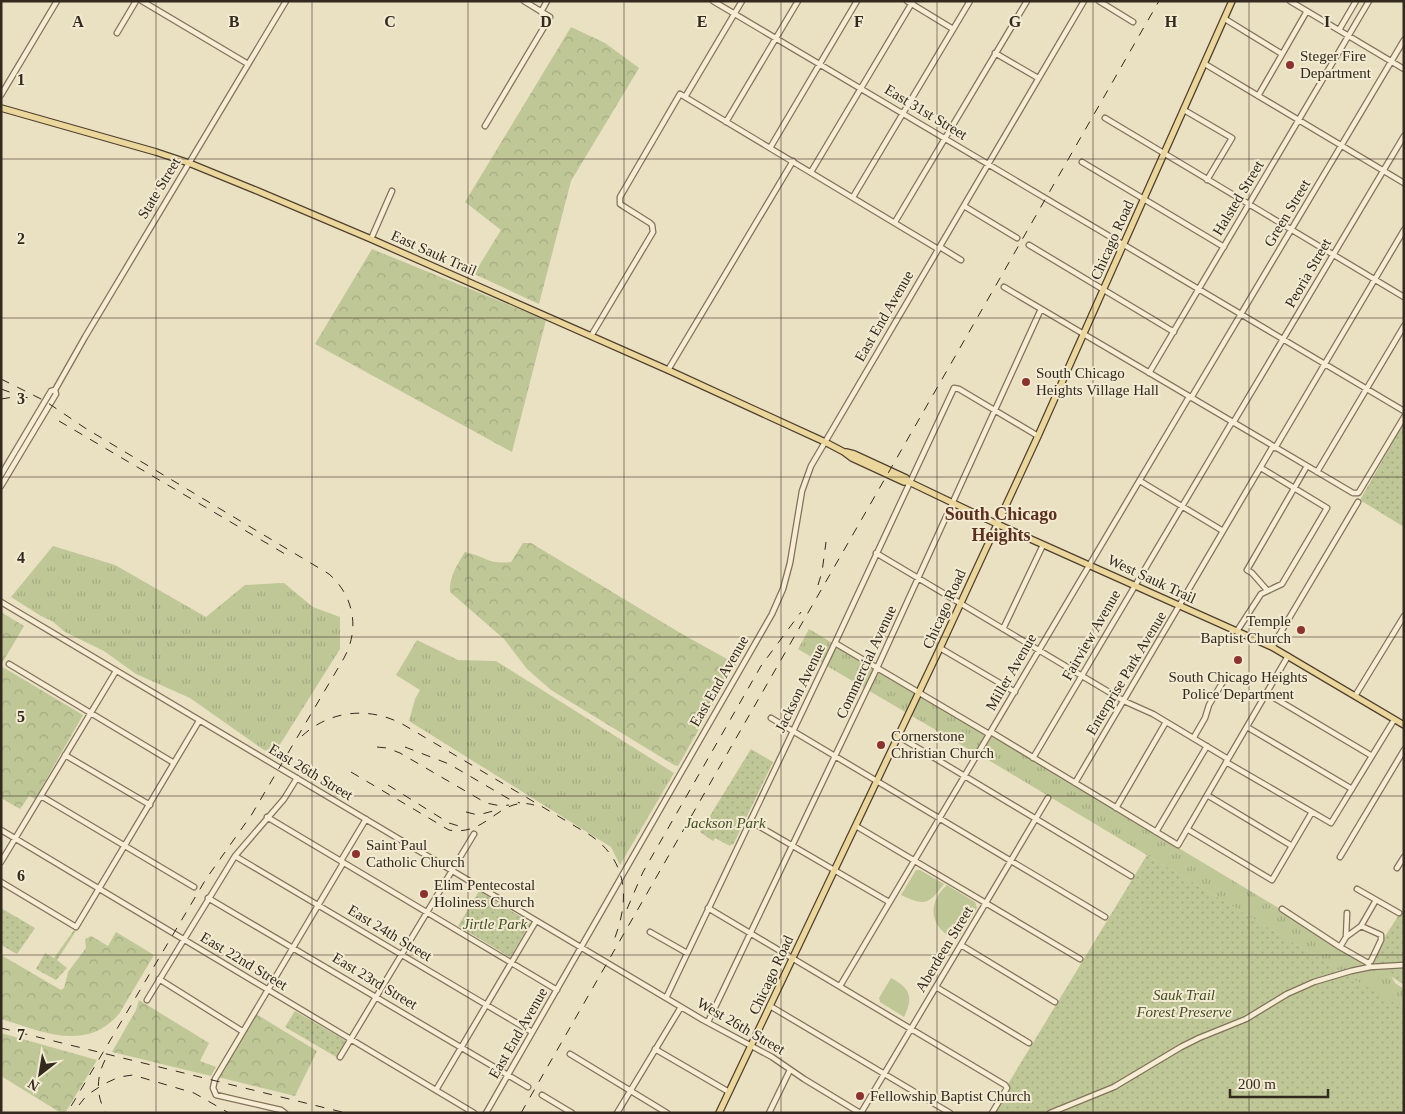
<svg xmlns="http://www.w3.org/2000/svg" width="1405" height="1114" font-family="Georgia,serif">
	<style>
		.grass { fill: url(#grass-tufts) }
		.forest { fill: url(#forest-crowns) }
		.park { fill: url(#park-dots) }
		.pitch { fill: #bfc797 }
		.lines { fill: none; stroke-linecap: round; stroke-linejoin: round }
		.minor-casing { stroke: #82715b; stroke-width: 7 }
		.major-casing { stroke: #50402f; stroke-width: 8 }
		.minor { stroke: #f6edd4; stroke-width: 4.5 }
		.major { stroke: #ebd69c; stroke-width: 5.5 }
		.rail { stroke: #33291e; stroke-width: 1; stroke-dasharray: 9 9; stroke-linecap: butt }
		.grid { fill: none; stroke: #33291e; stroke-width: 1; stroke-opacity: 0.55 }
		.poi-dot { fill: #8c332f; stroke: #f2ead1; stroke-width: 2 }
		.labels { text-anchor: middle; stroke-width: 4; stroke-linejoin: round; paint-order: stroke }
		.poi-label { font-size: 15px; fill: #33291e; stroke: #f2ead1; text-anchor: start }
		.street-label { font-size: 15px; fill: #33291e; stroke: #f2ead1 }
		.park-label { font-size: 15px; font-style: italic; fill: #424e26; stroke: #f2ead1 }
		.quarter-label { font-size: 18px; font-weight: bold; fill: #5c3020; stroke: #f2ead1 }
		.grid-label { font-size: 16px; text-anchor: middle; font-weight: bold; fill: #33291e; stroke: #f2ead1; stroke-width: 4; stroke-linejoin: round; paint-order: stroke }
	</style>
	<defs>
		<pattern id="grass-tufts" width="24" height="20" patternUnits="userSpaceOnUse" patternTransform="scale(1.25)"><rect width="24" height="20" fill="#bfc797"/><path d="M3 7l-1-3M5 7V3M7 7l1-3M15 17l-1-3M17 17v-4M19 17l1-3" fill="none" stroke="#a5ab82"/></pattern>
		<pattern id="forest-crowns" width="20" height="18" patternUnits="userSpaceOnUse" patternTransform="scale(1.25)"><rect width="20" height="18" fill="#bfc797"/><path d="M2 6a3 3 0 1 1 6 0M12 15a3 3 0 1 1 6 0" fill="none" stroke="#a5ab82"/></pattern>
		<pattern id="park-dots" width="8" height="8" patternUnits="userSpaceOnUse" patternTransform="scale(1.25)"><rect width="8" height="8" fill="#bfc797"/><path d="M2 2h.1M6 6h.1" fill="none" stroke="#a5ab82" stroke-width="1.8" stroke-linecap="round"/></pattern>
	</defs>
	<rect width="100%" height="100%" fill="#eae0c2"/>
	<path class="grass" d="M53 546 115 565 206 617 245 585 284 583 313 607 340 617V649L274 754 264 750 190 698 136 674 104 651 65 632 52 621 41 616 11 597Z
		M809 629 987 735 975 753 798 649Z
		M417 640 458 660 496 661 674 773 620 865 611 847 409 721 415 699 420 690 396 675Z
		M992 736 1277 907 1354 957 1362 963 1363 966 1340 971 980 755Z
		M1387 968 1395 983 1404 989V1046L1345 974Z"/>
	<path class="forest" d="M571 27 605 43 639 68 571 181 539 304 474 274 501 230 465 202Z
		M372 249 546 320 512 452 315 344Z
		M523 543H531L682 634 736 664 678 766 674 765 551 690 527 669 504 639 450 592C449 577 457 565 465 552 484 556 489 565 511 562Z
		M1 612 24 626 1 665Z
		M1 666 83 715 35 799 29 796 20 809 1 798Z
		M116 932 154 955 119 1014C85 1053 42 1031 1 1019V955L61 990 64 988 68 972 86 948 85 939 91 936 108 946Z
		M139 1000 209 1043 200 1061 216 1067 211 1076 112 1052 136 1010Z
		M256 1014 317 1051 295 1096 218 1077Z
		M1 1033 97 1060 65 1113H61L1 1076Z"/>
	<path class="park" d="M1404 423V527L1360 500Z
		M751 749 773 762 733 845 732 844 730 846 715 838 713 841 700 832Z
		M1147 855 1404 1009V1113H995L1008 1091V1084Z
		M479 891 531 923 510 957 458 926Z
		M1404 907V985L1371 963 1382 941Z
		M1 908 35 928 17 954 1 945Z
		M74 930 76 931 57 960 67 968 56 980 36 969 45 953 54 958Z
		M295 1011 348 1042 338 1058 285 1027Z"/>
	<path class="pitch" d="M916 870H920L944 884C928 905 925 906 901 895Z
		M947 885 975 902 977 908 957 940C931 930 925 904 947 885Z
		M891 978C910 988 914 997 904 1017L880 1002 879 998Z"/>
	<g class="lines">
		<defs>
			<path id="minor" d="M142 1 248 64
				M713 1 1404 411
				M907 1 953 29
				M1099 1 1133 22
				M1290 1 1404 69
				M541 12 547 1
				M1225 19 1282 54
				M1339 30 1356 1
				M117 33 136 1
				M995 53 1038 78
				M1205 64 1404 183
				M1 95 57 1
				M1258 96 1307 11
				M685 97 742 1
				M1184 110 1232 138 1207 180
				M1105 118 1404 297
				M726 122 798 1
				M485 126 550 17 524 1
				M770 148 857 1
				M1082 162 1224 247
				M811 172 913 1
				M853 197 970 1
				M964 206 1017 238
				M895 222 1027 1
				M371 239 392 191
				M1029 245 1174 332
				M940 247 961 260
				M1004 287 1353 493H1358L1359 492 1404 417
				M591 336 653 232 652 225 650 223 623 206 620 204V197L680 94 938 249
				M668 370 793 161
				M1149 373 1369 1
				M1191 398 1404 40
				M1233 423 1404 136
				M1275 448 1404 230
				M1317 472 1404 326
				M1 475 51 391 55 390
				M1140 481 1223 531
				M1 486 56 394 55 390 85 337 286 1
				M876 553 1124 701 1153 714 1228 759
				M1267 590 1252 573 1247 570 1307 466
				M1 602 703 1020 772 1057 804 1079 860 1113
				M1003 629 1043 545
				M1237 631 1261 594 1282 584 1327 508 1261 468
				M835 643 989 734
				M1272 647 1358 502
				M940 648 1015 692
				M9 664 174 763
				M1266 693 1372 756
				M1355 696 1404 616
				M771 718 1105 917
				M1247 727 1352 789
				M991 732 1178 845 1288 656
				M898 736 1131 876
				M1194 737 1205 718 1209 705 1227 675
				M65 755 150 805
				M1033 758 1232 422
				M1226 762 1331 823 1394 720
				M1075 783 1273 446
				M1207 795 1292 846
				M41 796 194 887
				M1116 808 1166 722
				M267 817 557 990
				M750 821 889 902
				M856 826 1080 959
				M1187 829 1272 880 1312 812
				M1 830 474 1113
				M1156 832 1207 746
				M235 856 532 1032
				M1340 857 1404 750
				M1 862 116 671
				M1397 868 1404 857
				M1 882 76 927 199 721
				M1357 889 1399 913
				M208 898 528 1087
				M708 908 1005 1085 1007 1088 992 1113
				M1282 909 1340 947 1368 963 1370 967
				M1361 926 1376 900
				M650 932 687 953
				M1346 937 1347 913
				M961 945 1055 1002
				M1340 947 1346 937 1361 926 1381 935V940L1371 961 1368 963
				M159 979 242 1031
				M840 986 1189 397
				M936 987 1029 1043
				M666 998 835 643 954 388 959 389 1038 436
				M147 1000 235 856 284 799 297 778
				M770 1006 950 1113
				M708 1022 877 668 1041 309
				M655 1049 729 1092
				M570 1054 667 1113
				M340 1057 474 834
				M436 1090 536 921
				M542 1095 572 1113
				M285 1113 281 1110 216 1095 213 1088 215 1079 342 865V859L366 819
				M486 1113 772 614 783 589 790 563 802 491 811 466 1084 1
				M617 1113 681 1007
				M769 1113 790 1070
				M861 1113 1048 798
				M1050 1113 1114 1087 1181 1047 1199 1038 1246 1019 1287 994 1314 982 1351 971 1370 967 1404 965"/>
			<path id="major" d="M1 108 156 152 189 163 260 192 371 239 668 370 825 442 844 452 852 458 904 482H909L997 524 1272 647 1404 725
				M846 452 854 454 906 478 909 482
				M719 1113 940 648 1038 436 1232 1"/>
		</defs>
		<use href="#minor" class="minor-casing"/>
		<use href="#major" class="major-casing"/>
		<use href="#minor" class="minor"/>
		<use href="#major" class="major"/>
		<path class="rail" d="M1 379 45 401 85 428 329 574C354 596 360 629 344 658L252 814 206 879 67 1113
			M1 389 18 395
			M1 399 20 396 33 399
			M59 421 285 554
			M818 585 822 572 826 542
			M302 736C330 710 370 706 404 725L590 835C628 861 630 900 614 940
			M377 747 387 748 400 753 486 803 501 806 509 805
			M405 747 449 764 509 799 520 803
			M351 772 449 830C488 837 499 795 534 805
			M388 785 449 823 462 827
			M466 812 478 815 497 810
			M627 909 643 872 761 666 801 612
			M1 1028 346 1113
			M105 1060C96 1078 96 1096 106 1113
			M79 1105 87 1095 104 1084 119 1077 133 1075 194 1093 229 1113
			M521 1113 1159 1"/>
	</g>
	<path class="grid" d="M156 1V1113M312 1V1113M468 1V1113M624 1V1113M781 1V1113M937 1V1113M1093 1V1113M1249 1V1113M1 159H1404M1 318H1404M1 477H1404M1 637H1404M1 796H1404M1 955H1404"/>
	<g class="poi-dot">
		<circle cx="1290" cy="65" r="5"/>
		<circle cx="1026" cy="382" r="5"/>
		<circle cx="1301" cy="630" r="5"/>
		<circle cx="1238" cy="660" r="5"/>
		<circle cx="881" cy="745" r="5"/>
		<circle cx="356" cy="854" r="5"/>
		<circle cx="424" cy="894" r="5"/>
		<circle cx="860" cy="1096" r="5"/>
	</g>
	<g class="labels">
		<g class="poi-label">
			<text x="1300" y="61">Steger Fire<tspan x="1300" dy="17">Department</tspan></text>
			<text x="1036" y="378">South Chicago<tspan x="1036" dy="17">Heights Village Hall</tspan></text>
			<text x="1291" y="626" text-anchor="end">Temple<tspan x="1291" dy="17">Baptist Church</tspan></text>
			<text x="1238" y="682" text-anchor="middle">South Chicago Heights<tspan x="1238" dy="17">Police Department</tspan></text>
			<text x="891" y="741">Cornerstone<tspan x="891" dy="17">Christian Church</tspan></text>
			<text x="366" y="850">Saint Paul<tspan x="366" dy="17">Catholic Church</tspan></text>
			<text x="434" y="890">Elim Pentecostal<tspan x="434" dy="17">Holiness Church</tspan></text>
			<text x="870" y="1101">Fellowship Baptist Church</text>
		</g>
		<g class="street-label">
			<text transform="translate(926 112) rotate(31)" y="5">East 31st Street</text>
			<text transform="translate(159 188) rotate(-59)" y="5">State Street</text>
			<text transform="translate(1238 198) rotate(-59)" y="5">Halsted Street</text>
			<text transform="translate(1287 213) rotate(-59)" y="5">Green Street</text>
			<text transform="translate(1112 240) rotate(-66)" y="5">Chicago Road</text>
			<text transform="translate(434 253) rotate(24)" y="5">East Sauk Trail</text>
			<text transform="translate(1308 273) rotate(-60)" y="5">Peoria Street</text>
			<text transform="translate(884 316) rotate(-60)" y="5">East End Avenue</text>
			<text transform="translate(1152 579) rotate(25)" y="5">West Sauk Trail</text>
			<text transform="translate(944 609) rotate(-66)" y="5">Chicago Road</text>
			<text transform="translate(1091 635) rotate(-60)" y="5">Fairview Avenue</text>
			<text transform="translate(866 662) rotate(-65)" y="5">Commercial Avenue</text>
			<text transform="translate(1011 672) rotate(-60)" y="5">Miller Avenue</text>
			<text transform="translate(1126 673) rotate(-59)" y="5">Enterprise Park Avenue</text>
			<text transform="translate(719 681) rotate(-60)" y="5">East End Avenue</text>
			<text transform="translate(800 688) rotate(-64)" y="5">Jackson Avenue</text>
			<text transform="translate(311 772) rotate(31)" y="5">East 26th Street</text>
			<text transform="translate(390 933) rotate(31)" y="5">East 24th Street</text>
			<text transform="translate(944 949) rotate(-59)" y="5">Aberdeen Street</text>
			<text transform="translate(244 961) rotate(31)" y="5">East 22nd Street</text>
			<text transform="translate(771 975) rotate(-65)" y="5">Chicago Road</text>
			<text transform="translate(375 981) rotate(31)" y="5">East 23rd Street</text>
			<text transform="translate(741 1026) rotate(30)" y="5">West 26th Street</text>
			<text transform="translate(518 1033) rotate(-60)" y="5">East End Avenue</text>
		</g>
		<g class="park-label">
			<text x="725" y="828">Jackson Park</text>
			<text x="495" y="929">Jirtle Park</text>
			<text x="1184" y="1000">Sauk Trail<tspan x="1184" dy="17">Forest Preserve</tspan></text>
		</g>
		<g class="quarter-label">
			<text x="1001" y="520">South Chicago<tspan x="1001" dy="21">Heights</tspan></text>
		</g>
	</g>
	<g class="grid-label">
		<text x="78" y="27">A</text>
		<text x="234" y="27">B</text>
		<text x="390" y="27">C</text>
		<text x="546" y="27">D</text>
		<text x="702" y="27">E</text>
		<text x="859" y="27">F</text>
		<text x="1015" y="27">G</text>
		<text x="1171" y="27">H</text>
		<text x="1327" y="27">I</text>
		<text x="21" y="85">1</text>
		<text x="21" y="244">2</text>
		<text x="21" y="404">3</text>
		<text x="21" y="563">4</text>
		<text x="21" y="722">5</text>
		<text x="21" y="881">6</text>
		<text x="21" y="1040">7</text>
	</g>
	<rect width="1405" height="1114" fill="none" stroke="#33291e" stroke-width="5"/>
	<g transform="translate(40 1074) rotate(211)" stroke="#f2ead1" stroke-width="4" paint-order="stroke">
	<path d="M0-4L9 19L0 12L-9 19Z" fill="#33291e"/>
	<text y="-8" font-size="14" font-weight="bold" text-anchor="middle" fill="#33291e">N</text>
	</g>
	<path d="M1230 1089v8h98v-8" fill="none" stroke="#33291e" stroke-width="2.5"/>
	<text x="1238" y="1089" font-size="15" fill="#33291e" stroke="#f2ead1" stroke-width="4" paint-order="stroke">200 m</text>
</svg>
